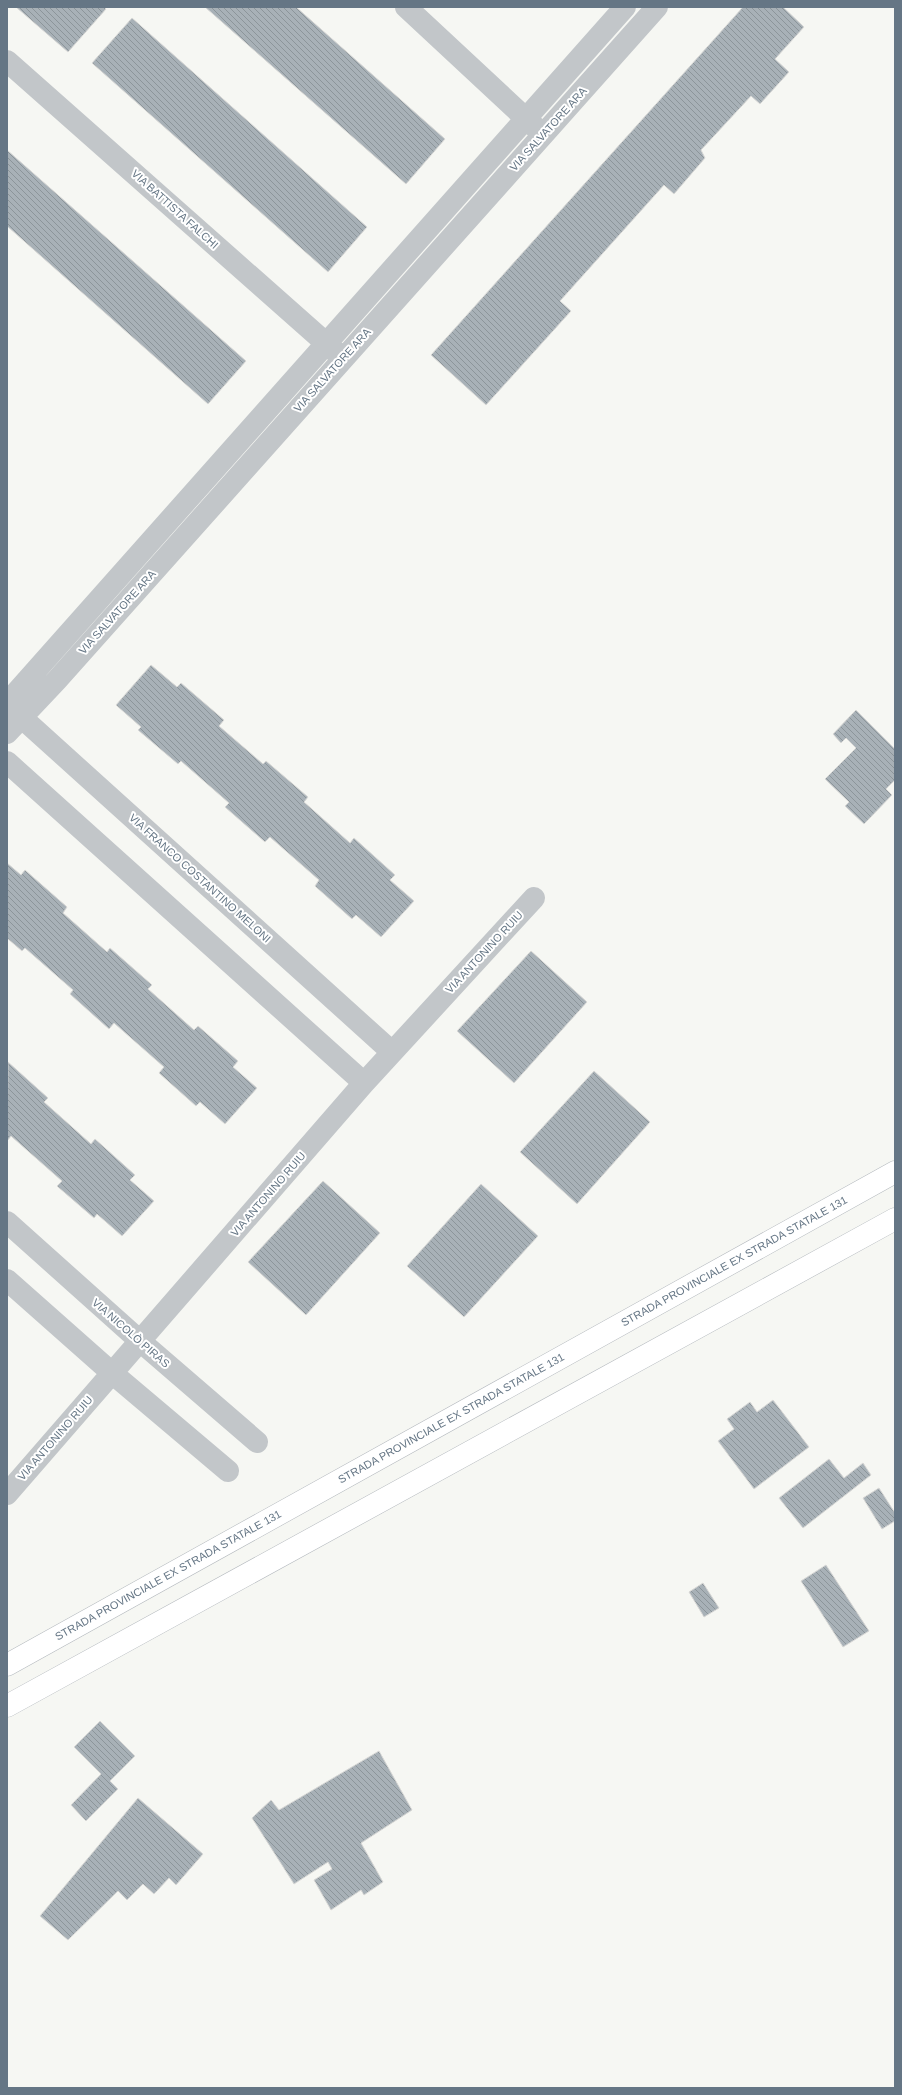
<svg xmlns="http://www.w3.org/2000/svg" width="902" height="2095" font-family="Helvetica,sans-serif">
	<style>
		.building { fill: url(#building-back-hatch); stroke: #d8d8d6 }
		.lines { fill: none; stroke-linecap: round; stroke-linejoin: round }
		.secondary-casing { stroke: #b4b9be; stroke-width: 23 }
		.minor { stroke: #c2c6c9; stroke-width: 22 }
		.secondary { stroke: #fff; stroke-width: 22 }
		.labels { text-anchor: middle; stroke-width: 4; stroke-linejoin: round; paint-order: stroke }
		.street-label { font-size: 11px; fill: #657685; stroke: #fff }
	</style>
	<defs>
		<pattern id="building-back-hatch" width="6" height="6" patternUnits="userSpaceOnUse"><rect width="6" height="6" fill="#a8b1b7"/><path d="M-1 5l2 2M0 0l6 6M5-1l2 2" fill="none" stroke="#8c959a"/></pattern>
	</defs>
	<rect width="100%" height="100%" fill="#f6f7f3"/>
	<path class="building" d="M16 7H104L106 9 68 52Z
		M205 7H296L445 139 406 184Z
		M743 7H783L804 27 775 59 789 72 760 104 751 96 701 150 705 158 674 194 664 185 560 301 571 311 486 405 431 355Z
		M132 18 367 227 328 272 92 63Z
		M7 150 246 361 208 404 7 226Z
		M151 665 177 687 181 683 224 720 219 726 263 764 266 761 308 797 304 802 350 843 354 838 395 875 390 880 414 901 381 937 356 915 352 919 315 886 319 880 270 837 265 842 225 807 229 803 181 761 178 764 138 730 141 727 116 705Z
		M856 710 895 749V780L886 789 892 795 864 824 845 806 849 802 825 779 856 748 846 738 841 743 833 734Z
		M7 863 21 875 25 870 67 907 63 913 107 952 110 948 152 985 148 989 194 1030 198 1026 238 1061 233 1067 257 1088 225 1124 200 1102 196 1106 159 1073 164 1067 114 1023 109 1029 70 994 73 990 25 948 22 951 7 938Z
		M531 951 587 1002 514 1083 457 1031Z
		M8 1062 48 1098 44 1102 91 1144 95 1139 135 1175 130 1180 154 1201 122 1236 97 1214 94 1218 57 1186 62 1181 11 1136 7 1141Z
		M594 1071 650 1122 577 1204 520 1152Z
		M323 1181 380 1233 306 1315 248 1262Z
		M481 1184 538 1236 464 1317 407 1266Z
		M773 1400 809 1447 754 1489 718 1441 734 1429 727 1419 750 1402 757 1412Z
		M829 1459 844 1478 863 1463 871 1475 803 1528 779 1498Z
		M879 1488 895 1513V1521L882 1529 863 1498Z
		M826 1565 869 1631 843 1647 801 1581Z
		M703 1583 719 1608 704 1617 689 1592Z
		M100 1721 135 1756 110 1781 118 1789 86 1821 71 1805 101 1774 74 1747Z
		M379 1751 412 1810 361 1843 383 1882 364 1895 361 1890 331 1910 314 1880 332 1869 328 1862 294 1884 252 1818 271 1800 279 1810Z
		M138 1798 203 1854 176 1885 169 1878 154 1894 143 1884 127 1900 118 1891 68 1940 40 1916Z"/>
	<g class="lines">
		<defs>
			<path id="secondary" d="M7 1665 895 1172
				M7 1706 895 1219"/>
		</defs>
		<use href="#secondary" class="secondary-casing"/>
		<path class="minor" d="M406 7 536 128
			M7 61 337 353
			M7 703 625 7
			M10 707 392 1052
			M7 733 57 680 657 7
			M7 762 364 1083
			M7 1222 140 1341 257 1442
			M7 1280 112 1373 228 1471
			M7 1494 364 1083 534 898"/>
		<use href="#secondary" class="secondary"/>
	</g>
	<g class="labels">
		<g class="street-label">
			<text transform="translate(548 129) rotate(-48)" y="4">VIA SALVATORE ARA</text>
			<text transform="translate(175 209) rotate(42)" y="4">VIA BATTISTA FALCHI</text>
			<text transform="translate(332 370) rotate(-48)" y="4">VIA SALVATORE ARA</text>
			<text transform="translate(117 612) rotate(-48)" y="4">VIA SALVATORE ARA</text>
			<text transform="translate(200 878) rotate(42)" y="4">VIA FRANCO COSTANTINO MELONI</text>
			<text transform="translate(484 952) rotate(-47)" y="4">VIA ANTONINO RUIU</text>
			<text transform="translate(268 1194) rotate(-49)" y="4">VIA ANTONINO RUIU</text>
			<text transform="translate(734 1261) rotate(-29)" y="4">STRADA PROVINCIALE EX STRADA STATALE 131</text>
			<text transform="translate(131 1333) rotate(41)" y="4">VIA NICOLÒ PIRAS</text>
			<text transform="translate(451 1418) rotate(-29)" y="4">STRADA PROVINCIALE EX STRADA STATALE 131</text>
			<text transform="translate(55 1438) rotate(-49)" y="4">VIA ANTONINO RUIU</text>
			<text transform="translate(168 1575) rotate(-29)" y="4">STRADA PROVINCIALE EX STRADA STATALE 131</text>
		</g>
	</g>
	<rect width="902" height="2095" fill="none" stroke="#657685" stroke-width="16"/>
</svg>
